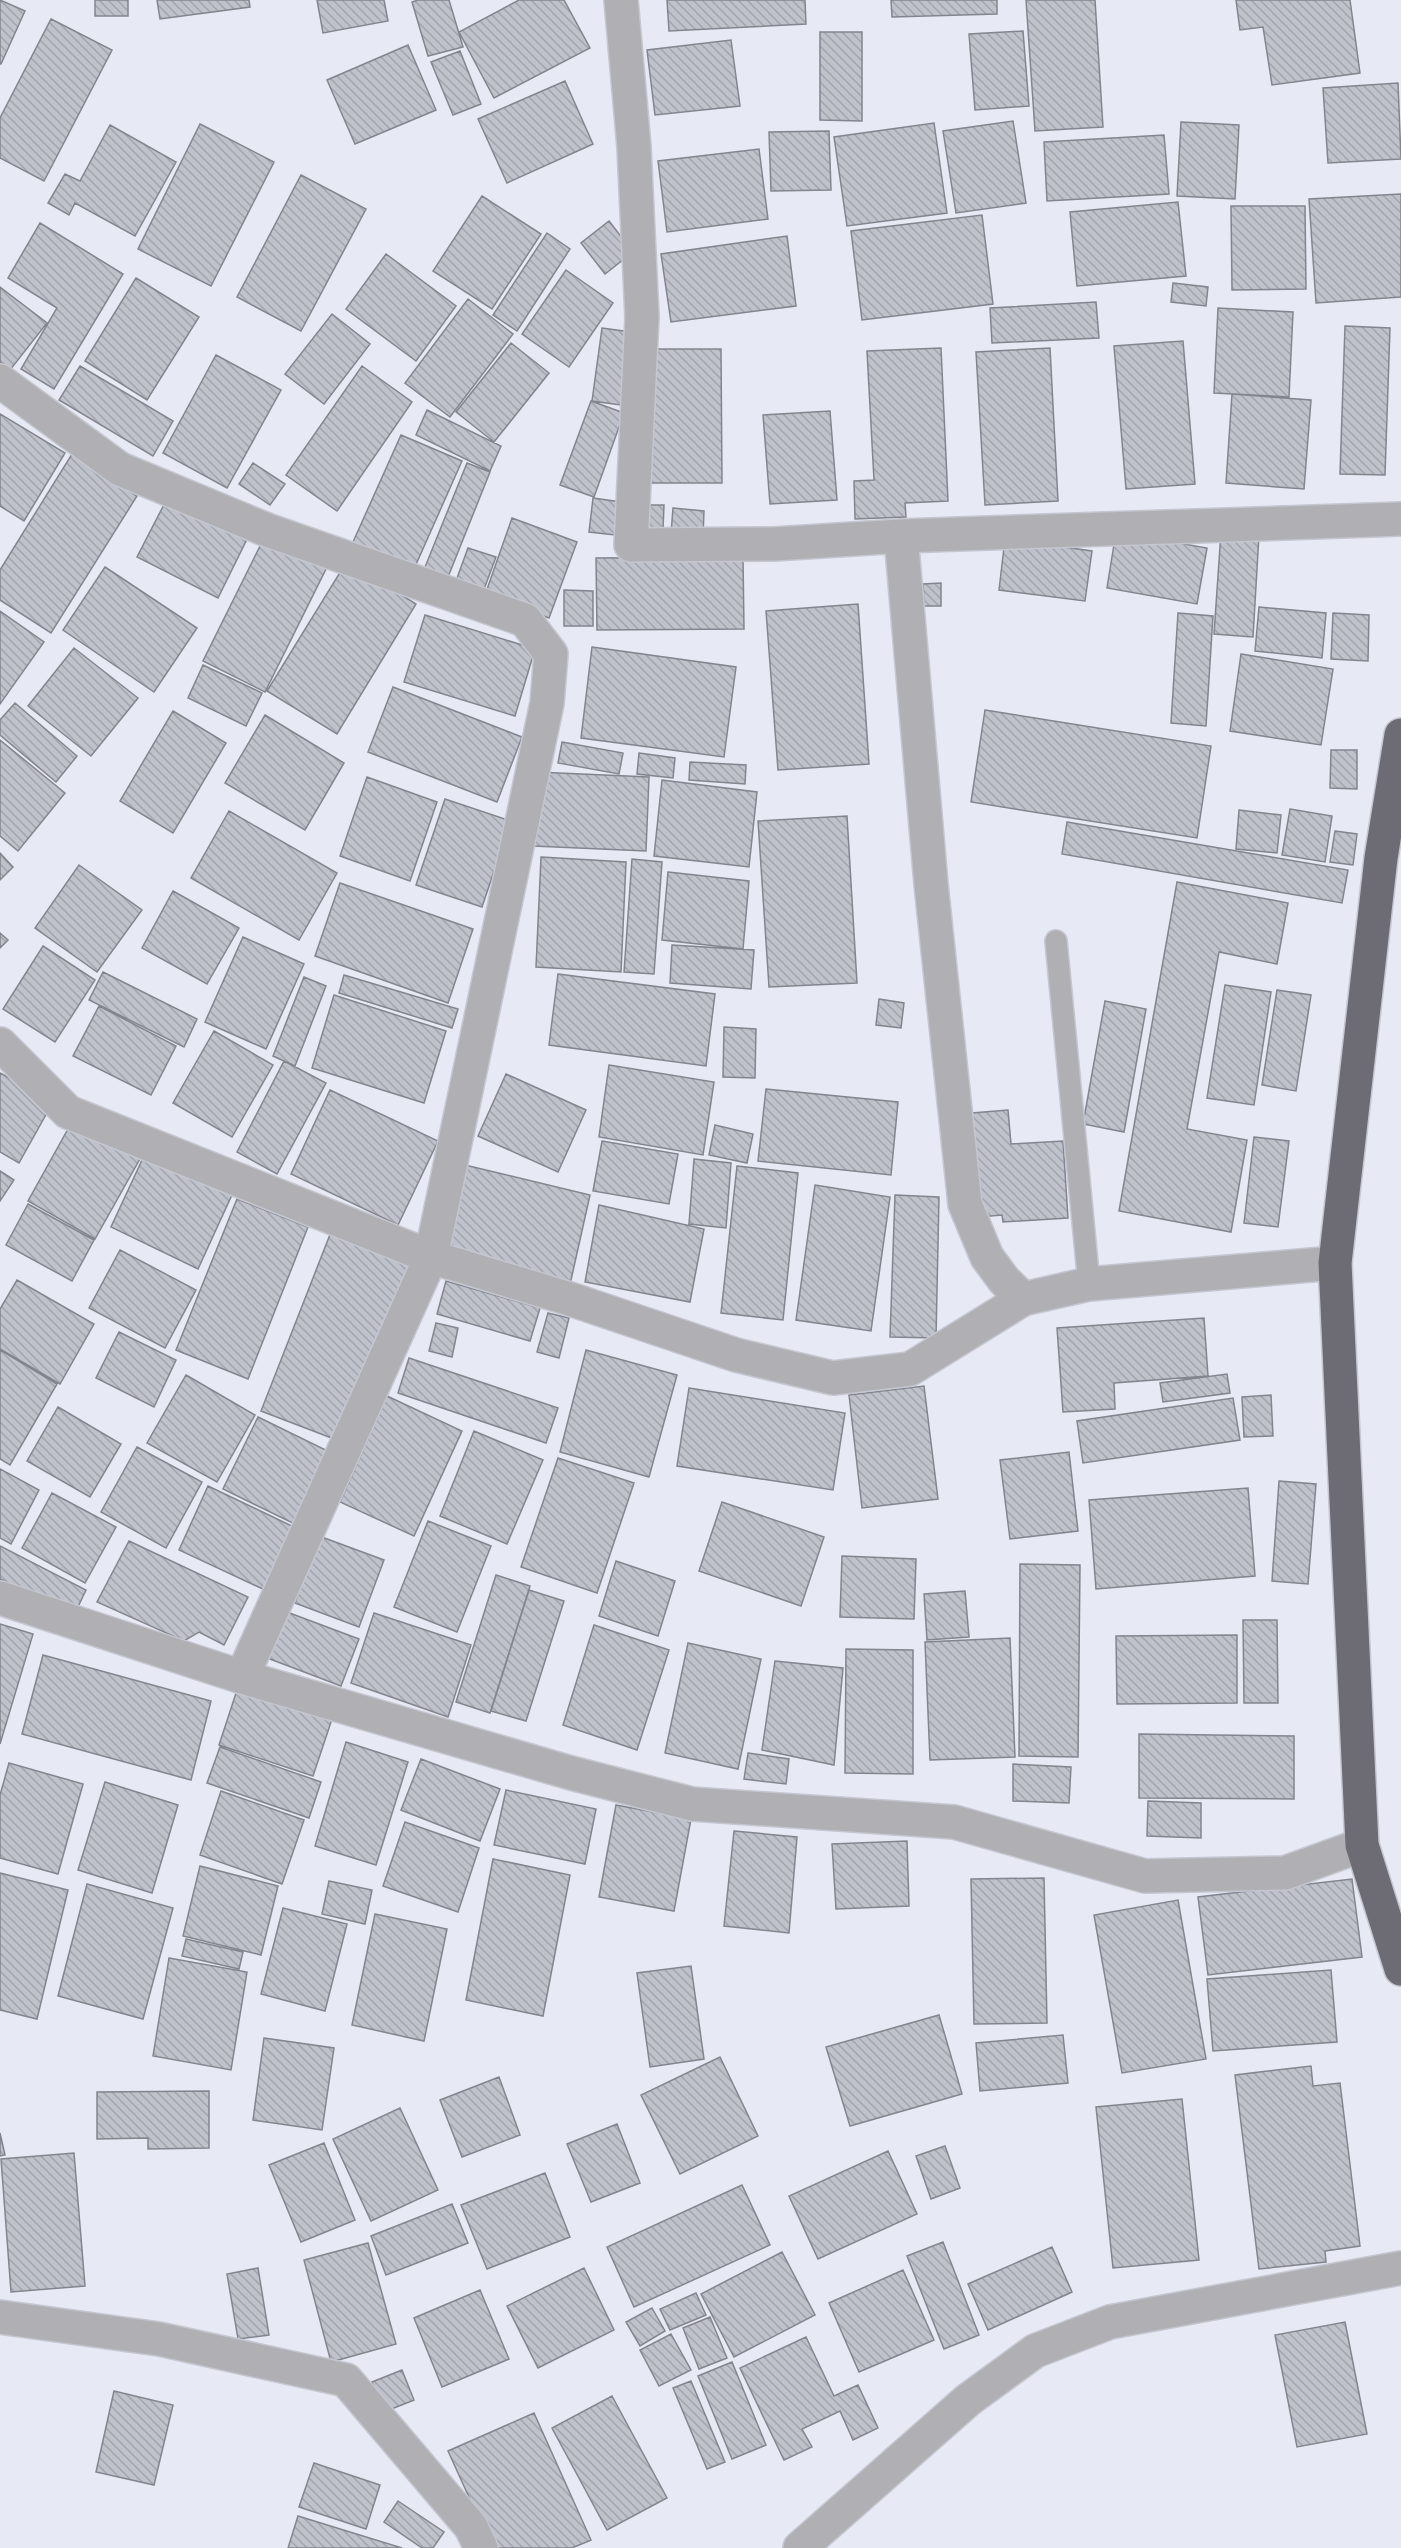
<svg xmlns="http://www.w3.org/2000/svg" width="1401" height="2548" font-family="Literata,serif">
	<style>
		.building { fill: url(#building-back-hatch); stroke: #83858e; stroke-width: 1.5 }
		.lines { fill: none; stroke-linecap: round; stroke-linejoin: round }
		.service-casing { stroke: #c4c6d0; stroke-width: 24 }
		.minor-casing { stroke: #c4c6d0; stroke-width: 36 }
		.motorway-casing { stroke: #c4c6d0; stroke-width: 36 }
		.service { stroke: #b0afb3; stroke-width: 21 }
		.minor { stroke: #b0afb3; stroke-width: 33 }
		.motorway { stroke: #6d6c75; stroke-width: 33 }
	</style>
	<defs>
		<pattern id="building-back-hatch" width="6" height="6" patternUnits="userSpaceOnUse" patternTransform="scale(1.5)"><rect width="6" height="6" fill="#bfc1cb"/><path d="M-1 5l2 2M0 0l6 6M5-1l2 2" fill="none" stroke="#a3a5ad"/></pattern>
	</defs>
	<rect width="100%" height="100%" fill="#e7e9f4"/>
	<path class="building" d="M0 0 25 11 1 64H0Z
		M95 0H128V16H95Z
		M157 0H249L250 7 160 19Z
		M317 0H384L388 21 323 33Z
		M418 0H449L463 47 428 56 412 2Z
		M519 0H564L590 48 494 98 459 32Z
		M667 0H805L806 24 669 31Z
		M891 0H997V14L892 17Z
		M1026 0H1095L1103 127 1035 131Z
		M1236 0H1350L1360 73 1272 85 1263 27 1240 30Z
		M51 19 112 50 44 181 0 158V118Z
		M1023 31 1029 106 975 110 969 34Z
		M820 32H862V121L820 120Z
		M731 40 740 106 655 115 647 50Z
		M408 45 436 110 355 144 327 80Z
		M460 51 481 104 453 115 431 62Z
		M565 81 593 144 507 183 478 119Z
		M1398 83 1401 159 1328 163 1323 88Z
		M1013 121 1026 203 956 213 943 131Z
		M1181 122 1239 125 1235 199 1177 196Z
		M934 123 947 213 847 226 834 137Z
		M200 124 274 162 211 286 138 249Z
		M110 125 176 162 135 236 75 203 69 215 48 203 65 174 80 181Z
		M829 131 831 190 771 191 769 132Z
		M1164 135 1169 194 1047 201 1044 142Z
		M759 149 768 219 667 232 658 161Z
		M301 175 366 209 301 331 237 297Z
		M1401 194V297L1316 303 1309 199Z
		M482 196 541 234 492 309 433 271Z
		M1178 202 1186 276 1077 286 1070 212Z
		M1231 206H1305L1306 289 1232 290Z
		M982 215 993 304 862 320 851 231Z
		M609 221 633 252 605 274 581 243Z
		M40 223 123 274 54 389 21 369 57 308 8 278Z
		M547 233 570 249 517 331 493 315Z
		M787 236 796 306 671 322 661 254Z
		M386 254 456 306 416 361 346 309Z
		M566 270 613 303 569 367 522 334Z
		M136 278 199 317 147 400 85 361Z
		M1173 283 1208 287 1206 306 1171 302Z
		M0 287 47 323 10 370 0 362Z
		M468 299 513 334 450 417 405 383Z
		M1096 302 1099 338 992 343 990 308Z
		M1218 308 1293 312 1289 397 1214 393Z
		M332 314 370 344 324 404 285 374Z
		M1345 326 1390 328 1385 475 1340 474Z
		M602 328 638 333 628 406 592 401Z
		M1183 341 1195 484 1126 489 1114 346Z
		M511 343 549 373 494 442 456 412Z
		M941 348 948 501 905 503 906 517 855 519 854 481 874 480 867 351Z
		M1050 348 1058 501 985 505 976 352Z
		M645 349H721L722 483H645Z
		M216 355 281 390 227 488 163 453Z
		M80 366 173 421 153 456 59 400Z
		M362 366 412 402 337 511 286 475Z
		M1232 394 1311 400 1304 489 1226 483Z
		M591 401 624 413 594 497 560 485Z
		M427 410 501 446 490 471 416 435Z
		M830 411 837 500 770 504 763 415Z
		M0 414 65 453 24 521 0 506Z
		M401 435 462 461 414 569 353 542Z
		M72 454 137 496 51 633 0 600V570Z
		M253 463 285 484 270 505 239 484Z
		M467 463 490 472 446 582 423 572Z
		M171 491 251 531 218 598 137 557Z
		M593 498 628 503 624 536 589 532Z
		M641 505H664L663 530H640Z
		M673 508 704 511 703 537 671 534Z
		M512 518 577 542 549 618 485 595Z
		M1116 532 1207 548 1197 604 1107 588Z
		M1221 532 1259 535 1253 637 1214 634Z
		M265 536 327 567 265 692 203 661Z
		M1005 539 1092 551 1085 601 999 590Z
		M468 548 496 557 480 600 453 589Z
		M743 557 744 629 597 630 596 558Z
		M347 561 416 604 337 734 267 691Z
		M105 567 197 628 154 692 63 630Z
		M941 583V606H924L923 584Z
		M564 590 593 591V626H564Z
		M858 604 869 764 778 770 766 611Z
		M1259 607 1326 613 1322 658 1255 651Z
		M0 611 44 642 0 704Z
		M1178 613 1213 616 1206 726 1171 723Z
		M1333 613 1369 615 1368 661 1331 659Z
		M425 615 535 649 515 716 404 682Z
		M592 647 736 667 724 757 581 738Z
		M74 648 138 698 91 756 28 706Z
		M1241 654 1333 669 1321 745 1230 731Z
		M203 665 262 693 246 726 188 698Z
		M393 687 522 737 497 802 368 752Z
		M15 703 77 756 56 782 0 735V720Z
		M985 710 1211 746 1197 838 971 802Z
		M173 711 226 743 173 833 120 801Z
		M265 715 344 763 305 830 225 783Z
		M0 740 65 793 18 851 0 836Z
		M562 742 623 753 619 774 558 763Z
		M1331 750H1357V789L1330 788Z
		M639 753 675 758 673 778 637 774Z
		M690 762 746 765 745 784 689 780Z
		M536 772 649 777 646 851 533 846Z
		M367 777 437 802 410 881 340 856Z
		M662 780 757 792 749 867 654 856Z
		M445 799 511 821 482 907 416 885Z
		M1290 809 1332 816 1325 862 1282 855Z
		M1239 810 1281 815 1277 853 1236 849Z
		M229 811 337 873 299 940 191 878Z
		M847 816 857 983 769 987 758 821Z
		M1067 822 1348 870 1342 903 1062 854Z
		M1335 831 1357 834 1353 865 1330 862Z
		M0 853 13 867 0 880Z
		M541 857 626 862 621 972 536 967Z
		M632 859 662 862 654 974 624 972Z
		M79 865 142 910 97 972 35 928Z
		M668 872 749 881 743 949 662 940Z
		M1177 882 1288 903 1277 964 1219 952 1187 1129 1247 1140 1231 1232 1119 1211Z
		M340 883 473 929 448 1003 315 956Z
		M173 891 239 928 207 984 142 948Z
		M0 933 8 940 0 948Z
		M243 937 304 964 266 1049 205 1022Z
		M672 945 754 950 751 989 670 983Z
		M43 946 95 980 55 1042 3 1009Z
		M103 972 197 1019 184 1047 89 1000Z
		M558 974 715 994 706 1066 549 1045Z
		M344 975 458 1009 452 1028 339 993Z
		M304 977 326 986 295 1066 273 1056Z
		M1225 985 1271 992 1254 1105 1207 1098Z
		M1277 990 1311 995 1296 1091 1262 1085Z
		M334 995 446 1031 424 1103 312 1068Z
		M879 999 904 1003 901 1028 876 1025Z
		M1105 1001 1146 1009 1124 1132 1083 1124Z
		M99 1006 176 1046 151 1095 73 1056Z
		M724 1027 756 1029 755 1078 723 1077Z
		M214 1031 273 1065 232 1137 173 1103Z
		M284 1061 326 1083 277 1174 237 1152Z
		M609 1065 714 1082 703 1155 599 1137Z
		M0 1073 53 1102 19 1163 0 1152Z
		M506 1074 586 1110 558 1172 478 1136Z
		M766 1089 898 1102 891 1175 758 1161Z
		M330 1090 438 1141 398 1225 291 1174Z
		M1008 1110 1011 1144 1063 1141 1068 1218 1003 1222 1002 1215 980 1217 972 1113Z
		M73 1120 141 1157 95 1239 28 1201Z
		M715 1125 753 1134 747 1163 709 1155Z
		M1254 1137 1289 1141 1278 1227 1244 1223Z
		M602 1141 678 1154 669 1204 593 1191Z
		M149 1145 236 1186 198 1269 111 1227Z
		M694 1159 731 1163 726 1228 689 1224Z
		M465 1165 590 1195 569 1289 444 1259Z
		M737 1166 798 1173 783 1320 721 1313Z
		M0 1171 14 1180 0 1201Z
		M815 1185 890 1197 871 1331 796 1320Z
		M895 1195 939 1197 936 1338 890 1337Z
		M237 1199 308 1227 248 1379 176 1350Z
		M28 1204 94 1240 72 1281 6 1245Z
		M599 1205 704 1229 690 1302 585 1282Z
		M331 1232 411 1264 342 1442 261 1411Z
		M120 1250 196 1290 165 1348 89 1308Z
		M17 1280 94 1324 60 1384 0 1349V1309Z
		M446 1281 540 1308 530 1341 437 1314Z
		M548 1313 569 1318 559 1358 537 1352Z
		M1204 1318 1208 1376 1114 1383 1115 1409 1063 1412 1057 1328Z
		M436 1323 458 1328 452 1357 429 1351Z
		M119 1332 176 1360 154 1407 96 1378Z
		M0 1350 57 1384 10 1465 0 1459Z
		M586 1350 677 1375 649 1477 560 1452Z
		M409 1358 558 1408 546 1443 398 1393Z
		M1227 1374 1230 1393 1163 1402 1160 1383Z
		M186 1375 255 1415 217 1482 147 1443Z
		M924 1386 938 1499 862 1508 849 1395Z
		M689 1388 845 1413 833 1490 677 1466Z
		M1271 1395 1273 1436 1244 1437 1242 1397Z
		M387 1396 462 1431 414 1536 340 1502Z
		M1233 1398 1240 1440 1083 1463 1077 1421Z
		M58 1407 121 1444 90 1497 27 1461Z
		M258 1417 338 1456 303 1528 223 1489Z
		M474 1431 543 1460 507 1544 440 1516Z
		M137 1447 202 1482 166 1548 101 1512Z
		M1069 1452 1078 1531 1010 1539 1000 1460Z
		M558 1458 634 1483 597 1593 521 1567Z
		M0 1469 39 1490 11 1544 0 1538Z
		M1279 1481 1316 1484 1308 1584 1272 1581Z
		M208 1486 296 1528 267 1591 179 1550Z
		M1248 1488 1255 1576 1096 1589 1089 1500Z
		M52 1493 116 1527 85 1583 22 1548Z
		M722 1502 824 1537 801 1606 699 1571Z
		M428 1521 491 1546 457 1632 394 1607Z
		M319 1536 384 1560 359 1627 295 1603Z
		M129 1541 248 1597 224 1645 199 1632 184 1641 97 1602Z
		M0 1546 86 1590 74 1615 0 1579Z
		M842 1556 916 1559 914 1619 840 1617Z
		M616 1561 675 1581 658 1636 599 1616Z
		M1020 1564 1080 1565 1078 1757 1019 1756Z
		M496 1575 530 1586 490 1713 456 1702Z
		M529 1590 564 1601 526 1721 491 1711Z
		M965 1591 969 1637 927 1640 924 1594Z
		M279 1609 359 1639 341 1686 262 1656Z
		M374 1613 471 1645 448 1717 351 1683Z
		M1243 1620H1277L1278 1703H1244Z
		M0 1624 33 1634 0 1744Z
		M594 1625 669 1650 637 1750 563 1725Z
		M1237 1635V1703L1117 1704 1116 1636Z
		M1010 1638 1015 1757 930 1760 925 1642Z
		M688 1643 761 1659 738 1769 665 1753Z
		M846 1649 913 1650V1774L845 1773Z
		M43 1655 211 1701 191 1780 22 1734Z
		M775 1661 843 1668 834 1765 762 1750Z
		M239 1684 333 1716 313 1776 219 1745Z
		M1139 1734 1294 1736V1799L1139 1798Z
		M346 1742 408 1762 376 1865 315 1846Z
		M220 1747 321 1782 309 1818 207 1783Z
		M748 1753 789 1759 786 1784 744 1779Z
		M421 1759 500 1789 480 1841 401 1810Z
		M9 1763 83 1784 58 1874 0 1858V1795Z
		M1013 1764 1071 1767 1069 1803 1013 1801Z
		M105 1782 178 1805 152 1893 78 1870Z
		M506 1790 596 1809 585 1864 494 1845Z
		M221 1791 304 1820 282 1884 200 1855Z
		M1148 1801 1201 1803V1838L1147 1836Z
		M616 1805 691 1819 674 1911 599 1897Z
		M405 1822 479 1848 458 1912 383 1886Z
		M734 1831 797 1837 789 1933 724 1926Z
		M907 1841 909 1906 836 1909 832 1844Z
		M493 1859 570 1875 543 2016 466 2000Z
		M200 1866 278 1886 261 1955 183 1936Z
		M0 1873 68 1890 37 2019 0 2010Z
		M1044 1878 1047 2023 974 2024 971 1879Z
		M1352 1879 1362 1957 1208 1975 1198 1897Z
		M329 1881 372 1890 365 1924 322 1914Z
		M87 1884 173 1908 143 2019 58 1996Z
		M1178 1900 1206 2059 1122 2073 1094 1915Z
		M283 1908 347 1924 325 2011 261 1994Z
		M375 1914 447 1929 424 2041 352 2025Z
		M186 1939 243 1952 239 1969 182 1956Z
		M169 1958 247 1972 231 2070 153 2056Z
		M691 1966 704 2059 650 2067 637 1973Z
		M1331 1970 1337 2042 1213 2051 1207 1979Z
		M939 2015 962 2094 850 2126 826 2047Z
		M1063 2035 1068 2083 980 2091 976 2043Z
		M264 2038 334 2048 322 2130 253 2120Z
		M720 2057 758 2136 680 2174 641 2095Z
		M1311 2066 1313 2086 1340 2083 1360 2246 1325 2251 1326 2262 1259 2269 1235 2075Z
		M499 2077 520 2135 462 2157 440 2100Z
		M209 2091V2148L148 2149V2138L97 2139V2092Z
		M1182 2099 1199 2260 1113 2268 1096 2107Z
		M400 2108 438 2190 371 2221 333 2139Z
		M617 2124 640 2183 591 2202 567 2144Z
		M0 2133 5 2155 0 2156Z
		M324 2143 355 2220 301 2242 269 2165Z
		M945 2146 960 2188 931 2199 916 2156Z
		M888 2151 917 2214 818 2259 789 2196Z
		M74 2153 85 2286 11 2292 1 2159Z
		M545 2173 570 2237 487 2269 461 2205Z
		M742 2185 770 2245 634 2307 607 2247Z
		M452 2204 468 2243 386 2275 371 2236Z
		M943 2242 979 2335 944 2349 907 2256Z
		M368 2243 396 2344 331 2362 304 2260Z
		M1052 2247 1072 2292 988 2330 968 2284Z
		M782 2252 815 2315 734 2357 701 2294Z
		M258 2268 269 2335 238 2339 227 2274Z
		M584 2268 614 2330 538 2368 507 2306Z
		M903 2270 934 2340 859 2372 829 2303Z
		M480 2290 509 2359 442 2387 414 2318Z
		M696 2293 706 2315 670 2330 660 2309Z
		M652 2308 665 2331 640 2346 626 2322Z
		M710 2317 727 2358 699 2369 683 2328Z
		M1345 2322 1367 2434 1297 2447 1275 2335Z
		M671 2334 691 2370 659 2386 640 2350Z
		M806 2337 834 2396 858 2385 878 2428 853 2440 840 2411 802 2429 812 2447 784 2460 740 2368Z
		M732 2362 766 2445 732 2459 698 2376Z
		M402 2370 414 2400 384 2412 372 2382Z
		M691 2381 725 2462 707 2469 673 2388Z
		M114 2391 173 2405 154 2485 96 2472Z
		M612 2396 667 2498 607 2530 552 2428Z
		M534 2413 591 2540 572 2548H492L448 2451Z
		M314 2463 380 2485 366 2529 299 2507Z
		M398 2501 444 2532 433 2548H422L384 2522Z
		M298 2516 402 2548H288Z"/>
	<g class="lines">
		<defs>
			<path id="service" d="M1056 941 1089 1284"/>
			<path id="minor" d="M621 0 634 147 642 317 631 545 774 544 901 536 1401 519
				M0 381 120 469 267 530 525 620 551 654 547 703 431 1257 242 1677
				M901 536 931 884 965 1204 987 1257 1004 1280 1023 1299
				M0 1044 68 1112 431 1257 570 1299 736 1355 833 1378 910 1369 1023 1299 1089 1284 1335 1263
				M0 1598 242 1677 571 1773 692 1804 954 1822 1145 1876 1285 1873 1362 1845
				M0 2317 159 2339 346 2380 471 2527 481 2548
				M800 2548 968 2400 1035 2351 1110 2322 1401 2268"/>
			<path id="motorway" d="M1401 735 1381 858 1335 1263 1362 1845 1401 1969"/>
		</defs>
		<use href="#service" class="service-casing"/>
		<use href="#minor" class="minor-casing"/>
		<use href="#motorway" class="motorway-casing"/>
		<use href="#service" class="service"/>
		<use href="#minor" class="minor"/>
		<use href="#motorway" class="motorway"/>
	</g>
</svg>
